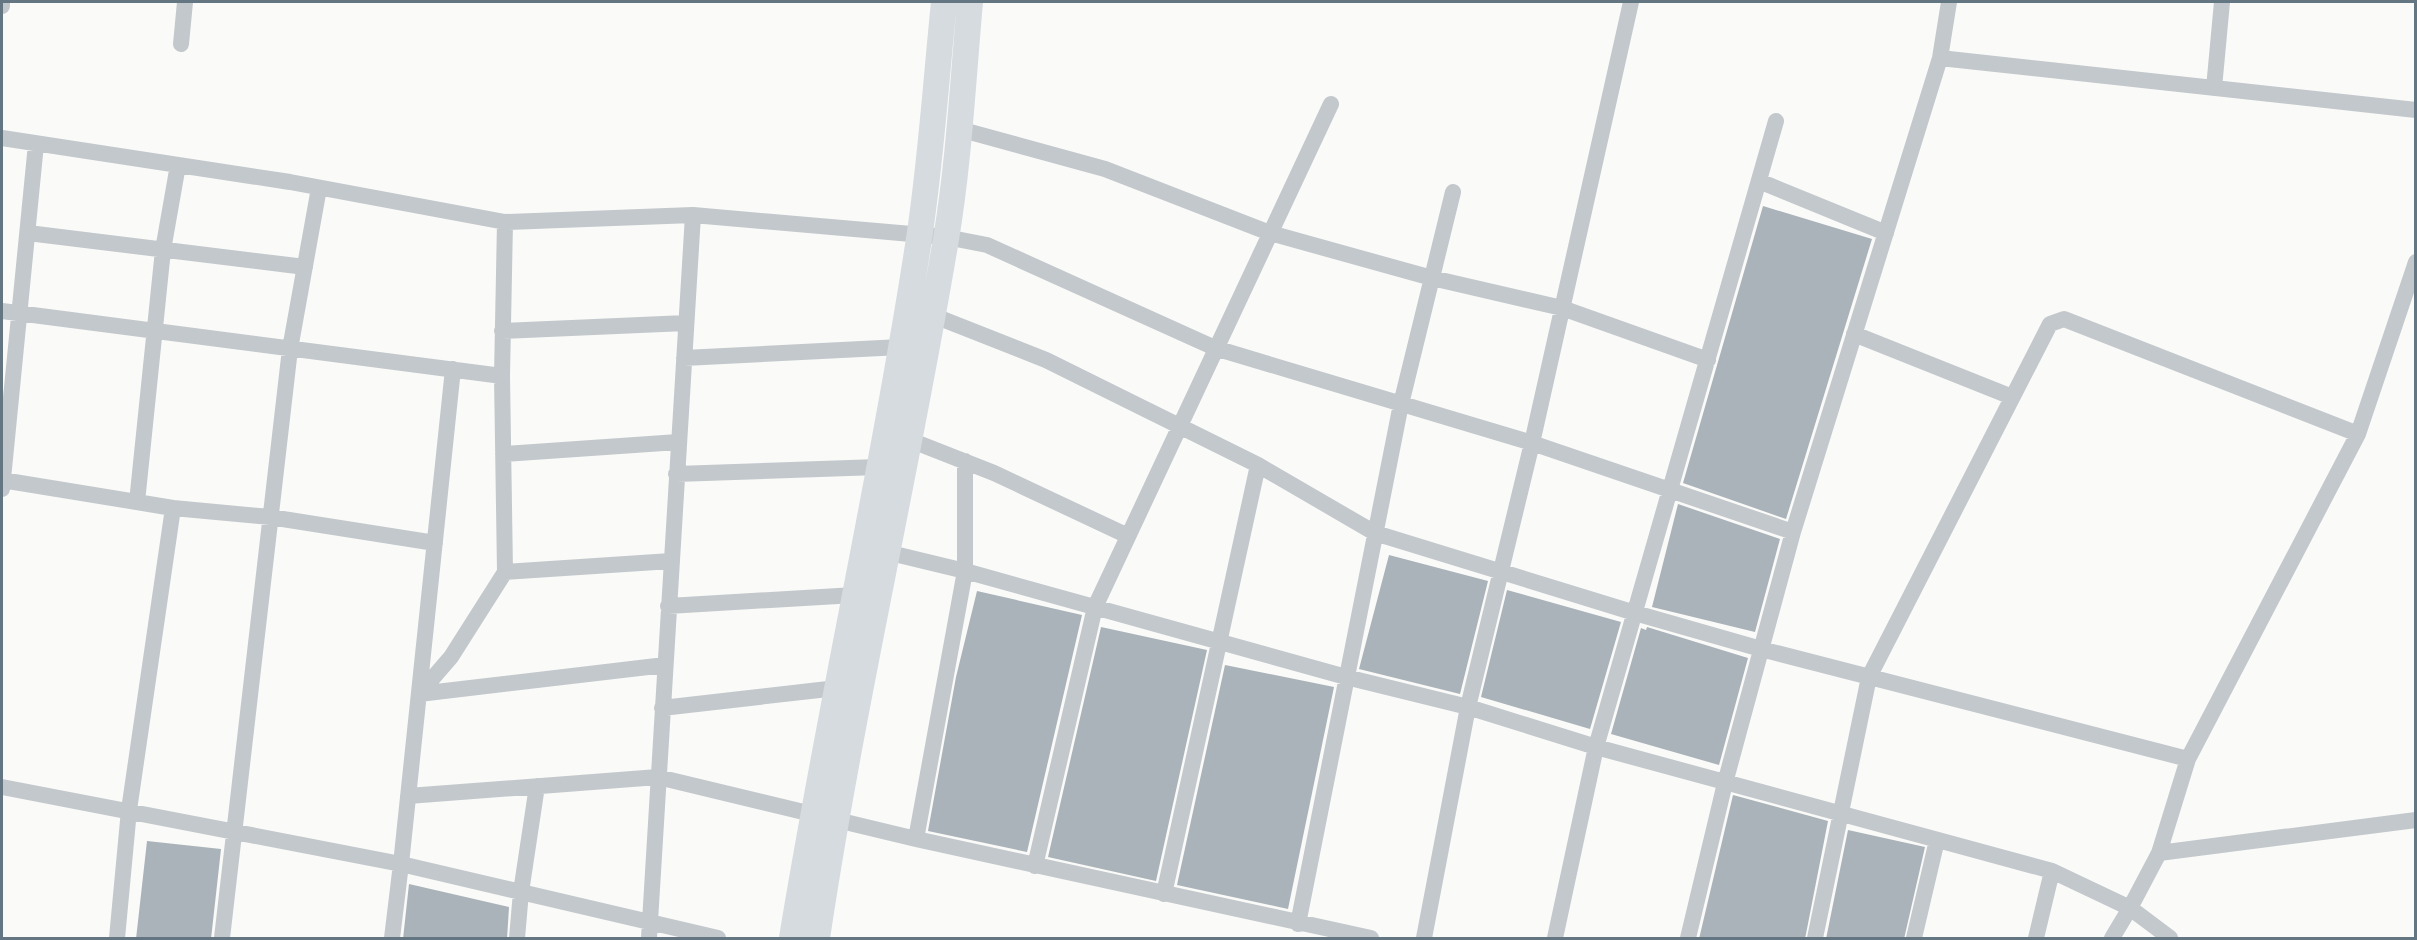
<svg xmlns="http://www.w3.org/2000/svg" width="2417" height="940" font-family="Overpass,sans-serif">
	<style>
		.building { fill: #aab3b9 }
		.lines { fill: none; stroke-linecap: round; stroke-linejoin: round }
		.minor { stroke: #c3c8cc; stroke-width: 16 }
		.primary { stroke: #d6dbdf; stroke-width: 26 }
	</style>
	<rect width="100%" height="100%" fill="#fafaf8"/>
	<path class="building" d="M1763 206 1872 239 1786 519 1683 483Z
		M1678 504 1780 539 1755 632 1652 607Z
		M1389 555 1488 581 1460 694 1359 669Z
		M1507 590 1621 622 1590 729 1481 697Z
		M977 591 1082 615 1027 852 928 831 956 677Z
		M1101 627 1207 650 1156 881 1048 857Z
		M1647 627 1748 658 1719 765 1611 734 1641 628 1646 630Z
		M1225 665 1334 687 1288 909 1177 885Z
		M1733 795 1828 821 1805 939H1699Z
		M1848 830 1925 847 1904 939H1826Z
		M147 841 221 849 211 939H136Z
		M409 884 509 907 507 939H403Z"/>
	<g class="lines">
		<path class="minor" d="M2 6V2
			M181 44 185 2
			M1940 58 2416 110
			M2214 88 2222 2
			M959 129 1105 169 1270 233 1432 278 1562 308 1708 360
			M2 138 290 182 505 222 693 215 946 237 987 245 1215 348 1532 443 1793 532
			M1759 181 1886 233
			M28 233 305 267
			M2 311 502 376
			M932 315 1046 360 1258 465 1375 533 1635 613 1761 649 2188 759
			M502 331 686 323
			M1854 334 2012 397
			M684 358 901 347
			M910 440 994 473 1128 536
			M503 454 678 442
			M676 474 878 467
			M2 480 173 508 129 810 117 938
			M2 489 36 144
			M137 502 163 250 178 165
			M173 508 270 517 435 543
			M878 550 965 571 1346 677 1468 707 1596 747 2052 871 2036 938
			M505 572 671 561
			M668 606 855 595
			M419 694 451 657 505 572 502 376 505 222
			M419 694 665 665
			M662 708 837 688
			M2 787 401 864 453 369
			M408 796 658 777 916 839 1371 938
			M916 839 965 571V461
			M2159 853 2416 820
			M1035 866 1095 607 1331 104
			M2052 871 2130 908 2112 938
			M1164 894 1258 465
			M1298 924 1401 404 1453 192
			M222 938 290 349 319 188
			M392 938 401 864 718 938
			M517 938 521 892 537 786
			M649 938 693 215
			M1424 938 1468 707 1532 443 1631 2
			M1555 938 1596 747 1776 121
			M1688 938 1725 783 1793 532 1940 58 1949 2
			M1815 938 1869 677 2050 324 2064 319 2358 434
			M1914 938 1937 840
			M2170 938 2130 908 2159 853 2188 759 2358 434 2416 262"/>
		<path class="primary" d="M792 938C830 705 883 473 919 239 931 160 936 80 944 2
			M817 938C852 704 907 473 946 239 959 161 963 80 970 2"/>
	</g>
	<rect width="2417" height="940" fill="none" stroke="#657683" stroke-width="6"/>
</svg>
